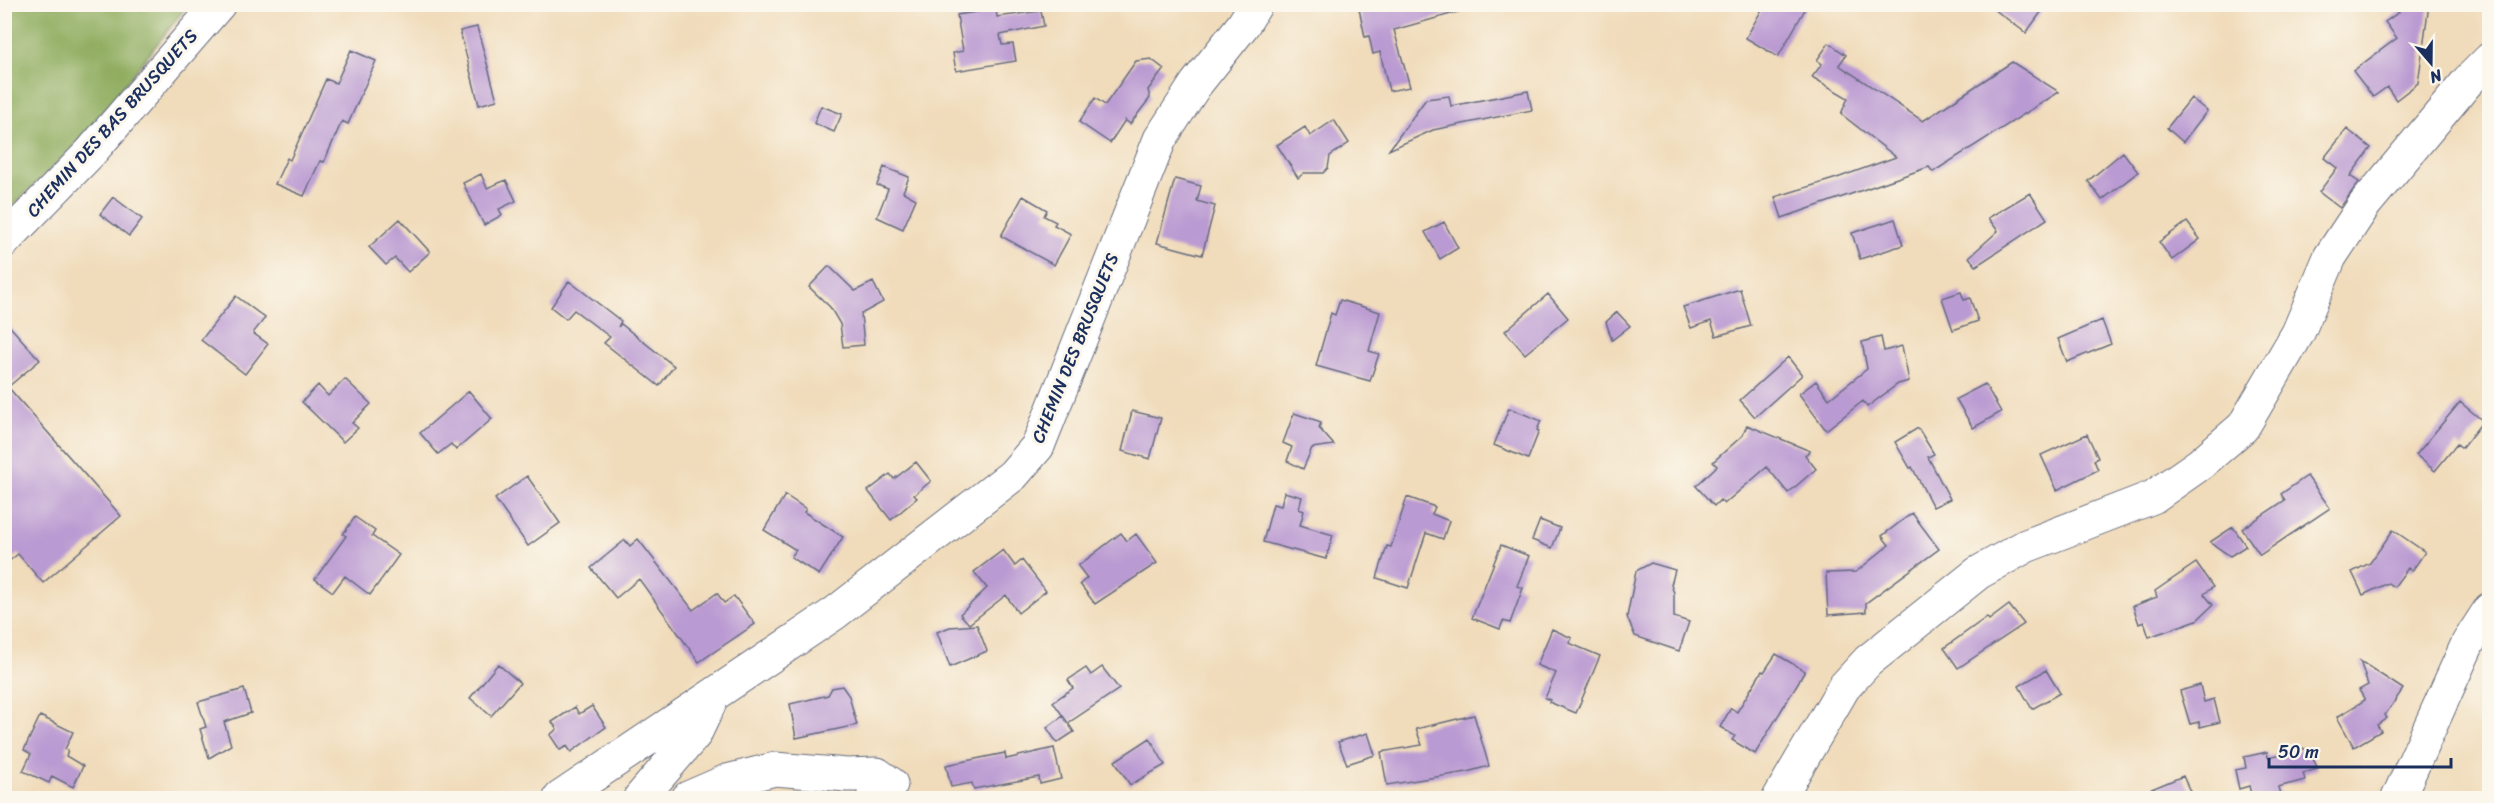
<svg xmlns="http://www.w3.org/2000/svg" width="2494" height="803" font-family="Sriracha,sans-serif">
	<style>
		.forest { fill: #90ad60; stroke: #566e5f; stroke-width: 1.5 }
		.building { fill: #ba9ad2 }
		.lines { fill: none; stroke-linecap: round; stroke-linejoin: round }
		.minor-casing { stroke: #666b7e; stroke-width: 35 }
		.minor { stroke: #fff; stroke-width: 33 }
		.labels { text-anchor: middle; stroke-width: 6; stroke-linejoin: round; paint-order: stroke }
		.street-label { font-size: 18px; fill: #1b2f5e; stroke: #fbf7ec }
	</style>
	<rect width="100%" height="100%" fill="#fbf7ec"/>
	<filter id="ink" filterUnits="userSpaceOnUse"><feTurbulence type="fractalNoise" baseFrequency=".0167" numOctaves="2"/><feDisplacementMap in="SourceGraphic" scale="12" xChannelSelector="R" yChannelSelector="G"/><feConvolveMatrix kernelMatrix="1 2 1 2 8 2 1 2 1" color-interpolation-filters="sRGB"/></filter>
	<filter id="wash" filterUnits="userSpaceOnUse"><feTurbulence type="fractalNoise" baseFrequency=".008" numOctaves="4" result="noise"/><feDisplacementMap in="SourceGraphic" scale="24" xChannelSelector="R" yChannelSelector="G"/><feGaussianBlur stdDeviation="1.35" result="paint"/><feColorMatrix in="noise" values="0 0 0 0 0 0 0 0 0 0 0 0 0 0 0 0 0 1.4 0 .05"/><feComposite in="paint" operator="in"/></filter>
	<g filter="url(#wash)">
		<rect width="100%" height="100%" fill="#f0dbba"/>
		<path class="forest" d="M5 5H188L81 140 5 214Z"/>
		<g id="blocks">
			<path class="building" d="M1358 4H1464L1465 10 1394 30 1410 87 1389 91 1380 52 1373 54 1369 36 1365 37Z
				M1765 4H1808L1778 57 1746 38Z
				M1987 4H2047L2026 33Z
				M2394 4H2429L2418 83 2396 100 2387 87 2373 97 2353 71 2397 38 2385 22 2399 12Z
				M996 9 997 17 1041 11 1044 26 1000 35 1002 45 1013 44 1016 61 956 71 953 53 963 51 957 15Z
				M477 27 497 100 479 105 460 31Z
				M1829 43 1846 55 1839 65 1923 121 2012 62 2059 92 1933 172 1929 167 1782 218 1775 197 1837 178 1896 157 1841 114 1848 98 1812 77 1822 64 1817 60Z
				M351 50 376 61 348 124 342 121 324 162 320 161 304 196 275 184 287 158 290 160 326 79 336 83Z
				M1151 59 1164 69 1148 90 1150 98 1130 124 1125 120 1110 143 1079 122 1095 98 1105 105 1136 61Z
				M1528 91 1532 110 1433 130 1389 150 1426 99 1449 96 1451 106Z
				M2191 98 2207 111 2183 142 2167 128Z
				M821 106 842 114 834 132 814 123Z
				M1334 120 1349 143 1330 156 1328 168 1323 173H1304L1298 178 1277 145 1305 127 1310 136Z
				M2347 129 2371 148 2350 176 2359 182 2340 208 2319 192 2337 168 2324 158Z
				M2123 152 2138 172 2102 200 2088 181Z
				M884 167 909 177 903 192 916 199 903 229 877 217 888 189 877 185Z
				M481 174 487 188 506 180 516 201 499 209 502 215 484 225 463 183Z
				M1175 179 1201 186 1197 201 1215 206 1202 255 1157 243Z
				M2030 193 2047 219 1976 266 1969 257 1998 231 1988 218Z
				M1023 196 1047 210 1044 216 1056 222 1054 225 1071 234 1054 265 1001 236Z
				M113 197 142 219 129 236 100 214Z
				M400 219 430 252 408 272 395 258 386 265 369 247Z
				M1895 219 1903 245 1860 259 1852 233Z
				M1444 222 1458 248 1440 259 1425 232Z
				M2187 222 2200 239 2172 260 2159 242Z
				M829 266 855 291 873 282 883 302 861 314 864 345 843 347 840 324 830 307 809 287Z
				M569 281 621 321 618 327 621 324 674 366 659 386 604 343 610 337 574 310 566 319 551 307Z
				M1740 289 1751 326 1716 336 1711 321 1691 328 1683 307Z
				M1961 292 1964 300 1970 298 1978 321 1953 330 1942 298Z
				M1548 294 1568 318 1525 354 1505 331Z
				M236 296 265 318 253 333 268 344 245 374 201 340Z
				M1340 300 1380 312 1369 351 1379 354 1370 381 1316 366 1331 313 1335 315Z
				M1617 312 1630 326 1612 340 1606 322Z
				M4 320 40 360 8 387 121 516 43 583 18 554 4 565Z
				M2102 320 2111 344 2067 362 2058 339Z
				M1881 337 1884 351 1902 346 1909 381 1898 384 1867 407 1863 401 1826 430 1799 394 1816 381 1829 399 1867 369 1862 342Z
				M1788 357 1802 375 1755 417 1740 400Z
				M345 379 371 404 352 423 358 428 343 442 302 402 318 385 328 396Z
				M1985 384 2001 412 1973 428 1956 399Z
				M469 391 492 419 456 450 451 444 438 454 420 433Z
				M2460 402 2483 421 2462 448 2457 444 2435 471 2416 455Z
				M1509 408 1541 421 1537 430 1539 431 1528 459 1494 445Z
				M1132 411 1161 418 1150 459 1122 451Z
				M1294 413 1321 422 1319 428 1334 445 1312 448 1303 469 1287 461 1292 447 1283 443Z
				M1747 425 1810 451 1805 455 1816 469 1788 493 1767 467 1724 504 1720 500 1714 506 1696 486 1717 466 1713 462 1743 435Z
				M1918 428 1934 454 1928 457 1950 499 1933 507 1912 467 1910 468 1895 442Z
				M2087 434 2098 458 2094 460 2098 470 2057 490 2041 455Z
				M916 462 931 481 914 495 917 498 891 520 868 491 890 474 894 479Z
				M527 476 560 523 528 546 495 499Z
				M2307 476 2330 508 2260 555 2242 529 2285 500 2281 494Z
				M1284 492 1302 497 1299 509 1304 511 1300 525 1333 535 1326 559 1263 542 1273 504 1281 506Z
				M785 495 806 509 804 512 843 537 819 575 791 557 796 550 764 530Z
				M1407 497 1435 507 1432 514 1449 521 1443 539 1426 533 1408 588 1377 578 1387 546 1391 547Z
				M1912 513 1939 549 1866 603V612L1828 615 1826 573 1856 572 1889 545 1882 536Z
				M355 517 375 531 372 536 399 555 370 595 345 576 333 592 315 579 346 536 343 534Z
				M1540 520 1560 528 1552 548 1532 540Z
				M2233 527 2246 546 2230 556 2210 542Z
				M2393 530 2425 552 2412 571 2408 568 2394 587 2388 583 2363 595 2352 572 2370 563Z
				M1121 533 1127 541 1136 534 1157 563 1095 604 1080 584 1087 578 1078 566Z
				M638 539 693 610 717 593 724 603 734 596 755 624 699 662 639 579 616 598 591 568 625 540 630 546Z
				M1501 545 1529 556 1517 586 1523 588 1510 623 1503 621 1500 629 1472 618Z
				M1003 550 1015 566 1022 560 1046 591 1018 613 1006 595 969 624 960 614 987 588 974 572Z
				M1651 563 1675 570 1671 585 1674 593V617L1689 622 1679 651 1635 636 1627 617 1636 571Z
				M2196 563 2213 587 2204 594 2213 605 2197 620 2149 637 2144 622 2139 624 2133 606 2157 597 2155 591Z
				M2009 605 2024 624 1958 668 1944 648 1987 617 1989 620Z
				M977 625 987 651 950 667 937 632 950 627Z
				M1552 629 1572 638 1569 643 1600 656 1576 713 1549 702 1550 700 1545 698 1556 673 1537 665Z
				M1776 654 1805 671 1755 754 1732 740 1735 736 1720 727 1731 708 1737 712 1762 671 1764 672Z
				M2360 661 2403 689 2385 715 2387 718 2377 725 2381 731 2354 747 2337 717 2365 700 2359 690 2368 685Z
				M498 664 520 683 491 716 470 698Z
				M1102 667 1119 689 1068 723 1053 702 1073 688 1068 680 1086 668 1091 675Z
				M2046 670 2060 693 2032 709 2019 686Z
				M2200 685 2204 702 2214 699 2220 722 2200 727 2199 722 2190 724 2180 691Z
				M842 686 849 696 857 725 796 738 790 704 828 695 832 688Z
				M244 689 251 713 224 722 231 745 209 758 200 729 206 727 198 702Z
				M592 706 606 727 571 752 567 746 560 750 550 735 557 729 552 722 575 707 579 714Z
				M1474 715 1489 766 1467 772 1387 785 1381 752 1422 745 1416 729Z
				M40 716 73 732 65 749 68 750 66 756 83 766 73 787 52 776 49 783 23 771 31 754 24 750Z
				M1063 716 1074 732 1057 743 1047 728Z
				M1368 733 1375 755 1347 764 1338 742Z
				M1150 738 1165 765 1130 785 1115 761Z
				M1054 748 1061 779 1040 784 1039 777 974 789 972 783 951 787 946 765 1005 753 1006 759Z
				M2308 748 2318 769 2303 773 2305 780 2278 787 2281 798H2252L2249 786 2239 789 2235 770 2246 768 2244 757 2267 752 2268 757Z
				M2183 776 2193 798H2130Z"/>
		</g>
	</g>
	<g filter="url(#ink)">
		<use href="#blocks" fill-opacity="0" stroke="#666b7e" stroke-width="1.5"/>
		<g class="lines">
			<defs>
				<path id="minor" d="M4 241 90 153 219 4
					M560 798 835 613 1013 475 1038 446 1160 139 1196 84 1243 25 1256 4
					M640 798 695 734 712 698
					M688 798 727 781 775 769 847 775 877 774 891 784 879 797 873 798
					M1779 798 1844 687 1868 661 1978 573 2026 546 2153 497 2200 464 2243 427 2298 333 2330 257 2365 204 2468 81 2490 59
					M2398 798 2468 643 2490 609"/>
			</defs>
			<use href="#minor" class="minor-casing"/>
			<use href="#minor" class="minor"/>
		</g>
	</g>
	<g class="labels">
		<g class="street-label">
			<text transform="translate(112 123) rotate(-48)" y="6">CHEMIN DES BAS BRUSQUETS</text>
			<text transform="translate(1075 348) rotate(-68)" y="6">CHEMIN DES BRUSQUETS</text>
		</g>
	</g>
	<rect width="2494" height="803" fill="none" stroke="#fbf7ec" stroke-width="24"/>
	<g transform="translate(2431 63) rotate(160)" stroke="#fbf7ec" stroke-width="4.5" paint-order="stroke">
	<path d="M0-4.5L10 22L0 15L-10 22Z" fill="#1b2f5e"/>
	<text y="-9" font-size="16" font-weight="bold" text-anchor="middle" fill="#1b2f5e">N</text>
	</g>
	<path d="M2269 758v9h182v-9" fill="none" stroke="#1b2f5e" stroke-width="3"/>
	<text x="2278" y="758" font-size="18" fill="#1b2f5e" stroke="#fbf7ec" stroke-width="4.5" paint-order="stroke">50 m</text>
</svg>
